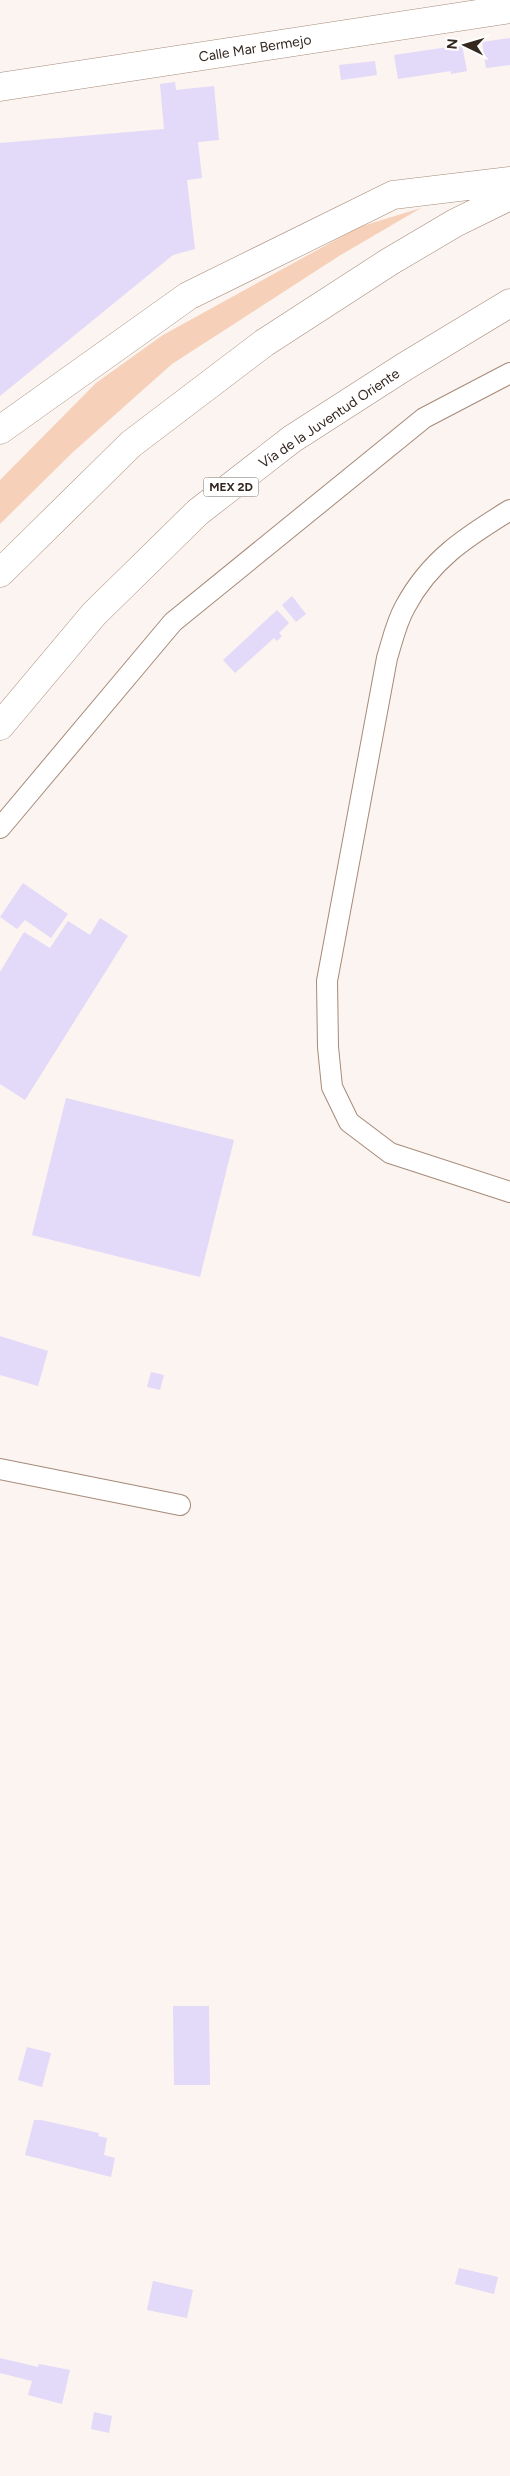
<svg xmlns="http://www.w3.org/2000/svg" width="510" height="2476" font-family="Figtree,sans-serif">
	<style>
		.green { fill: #f6d0b9 }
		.building { fill: #e3d9f8 }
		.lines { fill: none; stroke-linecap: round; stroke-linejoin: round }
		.service-casing { stroke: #a78a79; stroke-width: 22 }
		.minor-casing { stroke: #a78a79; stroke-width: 29 }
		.trunk-casing { stroke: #a78a79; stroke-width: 29 }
		.service { stroke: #fff; stroke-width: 20 }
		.minor { stroke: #fff; stroke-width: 28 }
		.trunk { stroke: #fff; stroke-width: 28 }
		.labels { text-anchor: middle; stroke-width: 5; stroke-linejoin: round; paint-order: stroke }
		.shield { fill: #fff; stroke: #706863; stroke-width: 1 }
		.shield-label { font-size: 12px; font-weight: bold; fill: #332720 }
		.street-label { font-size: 14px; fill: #332720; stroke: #fff }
	</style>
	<rect width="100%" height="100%" fill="#fbf4f0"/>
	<path class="green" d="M421 208 339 256 172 364 72 453 0 524V480L96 383 163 335 359 227Z"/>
	<path class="building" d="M510 38V65L486 68 482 42Z
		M462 45 467 71 451 74V71L398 79 394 55Z
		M375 61 377 75 341 80 339 65Z
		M175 82 176 90 214 86 219 140 198 142 202 178 187 180 195 249 173 255 0 396V143L164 129 160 84Z
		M292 596 306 614 296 622 282 605Z
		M277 610 289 623 279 633 282 636 277 641 274 638 235 673 223 660Z
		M23 883 68 914 51 938 25 920 17 929 0 917Z
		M100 918 128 936 25 1100 0 1084V972L24 932 50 948 68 921 90 935Z
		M66 1098 234 1140 200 1277 32 1235Z
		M0 1336 48 1351 38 1386 0 1375Z
		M151 1372 164 1375 160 1390 147 1387Z
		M173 2006H209L210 2085H174Z
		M27 2047 51 2053 42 2087 18 2080Z
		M34 2120H41L99 2133 98 2136 107 2138 104 2155 115 2158 111 2177 25 2155Z
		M459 2268 498 2277 494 2294 455 2284Z
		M153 2281 193 2290 187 2318 147 2310Z
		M0 2358 38 2367 39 2364 70 2370 62 2404 28 2395 32 2381 0 2373Z
		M94 2412 112 2416 109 2433 91 2429Z"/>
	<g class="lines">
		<defs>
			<path id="service" d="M510 510C466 537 430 560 405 607 396 623 392 642 387 658L327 981 328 1047 332 1087 349 1122 390 1153 510 1192
				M0 828 173 622 424 418 510 373
				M0 1469 180 1505"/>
			<path id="minor" d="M0 87 510 9"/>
			<path id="trunk" d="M0 430 188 296 393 195 510 181
				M0 573 131 444 264 343 389 262 455 223 510 196
				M0 726 94 614 198 512 292 439 404 367 510 303"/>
		</defs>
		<use href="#service" class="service-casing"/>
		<use href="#minor" class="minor-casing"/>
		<use href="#trunk" class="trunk-casing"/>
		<use href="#service" class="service"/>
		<use href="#minor" class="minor"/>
		<use href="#trunk" class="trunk"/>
	</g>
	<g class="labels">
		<rect class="shield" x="203.5" y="477.5" width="55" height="19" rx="4"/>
		<g class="shield-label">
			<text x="231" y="491">MEX 2D</text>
		</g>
		<g class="street-label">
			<text transform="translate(255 48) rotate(-9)" y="5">Calle Mar Bermejo</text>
			<text transform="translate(329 418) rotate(-34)" y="5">Vía de la Juventud Oriente</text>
		</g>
	</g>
	<g transform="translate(465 45) rotate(275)" stroke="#ffffff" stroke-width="4" paint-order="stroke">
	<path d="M0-4L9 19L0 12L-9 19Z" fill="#332720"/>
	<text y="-8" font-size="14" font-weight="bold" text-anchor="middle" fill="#332720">N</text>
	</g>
</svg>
